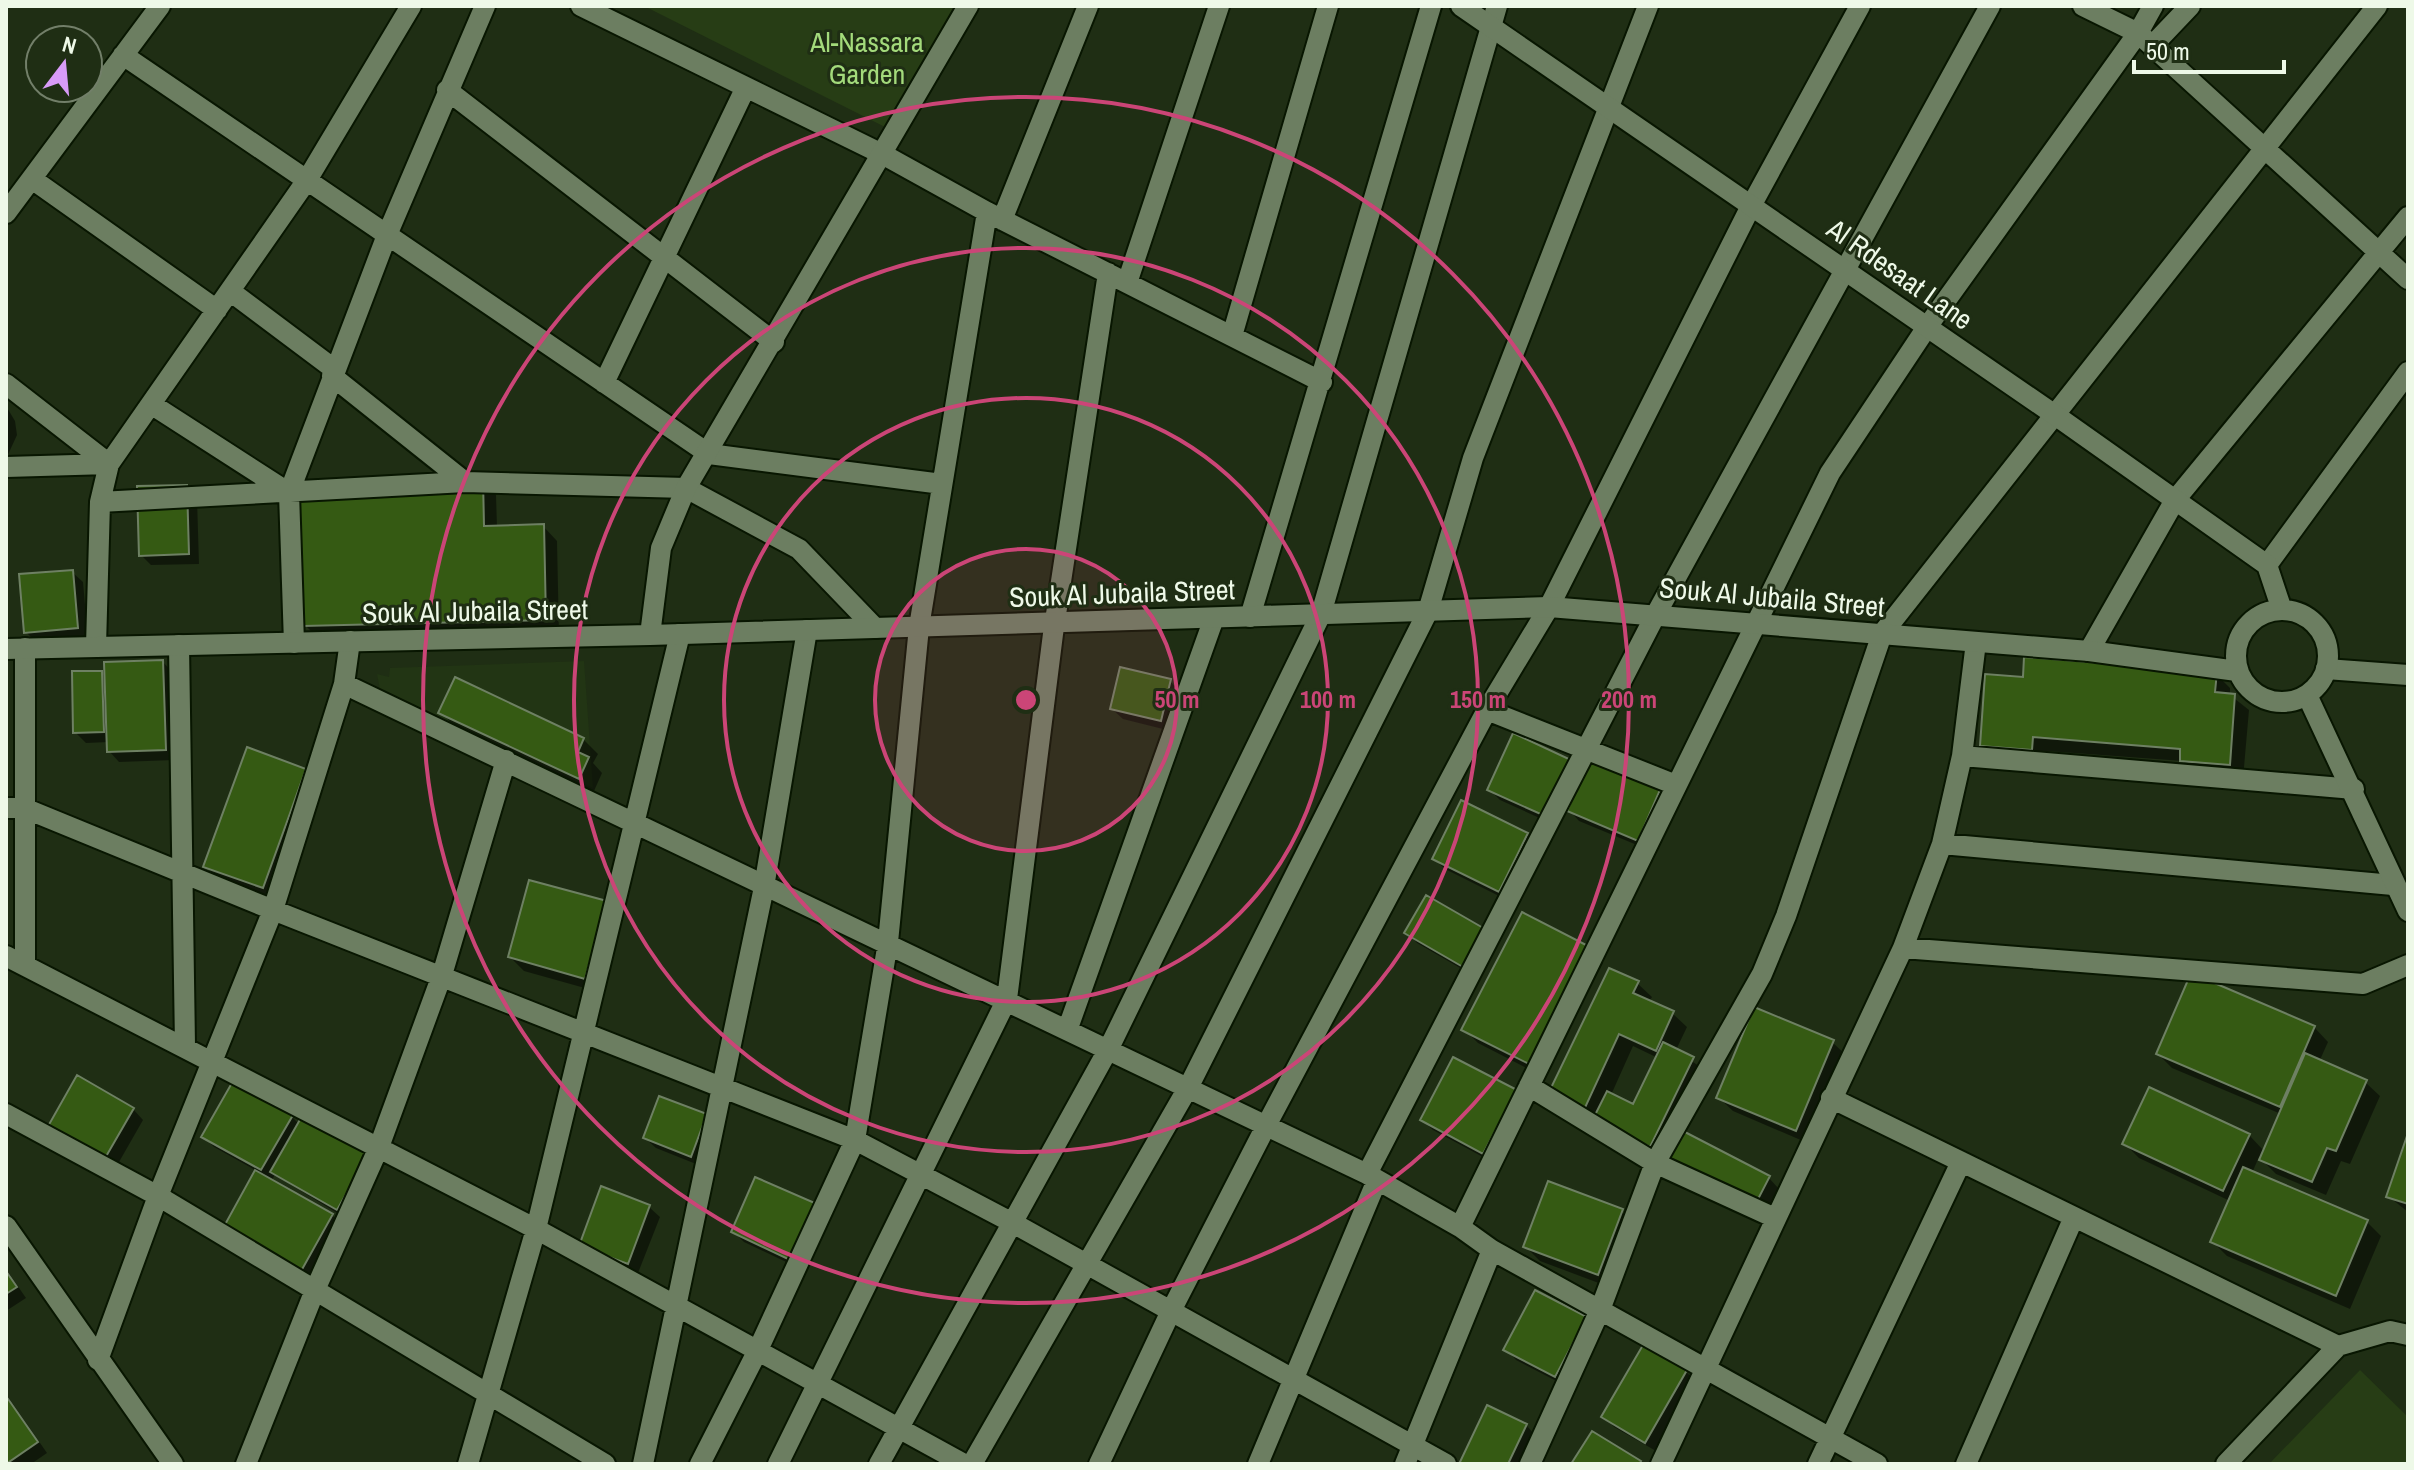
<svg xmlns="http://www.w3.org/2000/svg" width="2414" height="1470" font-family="'Archivo Narrow',sans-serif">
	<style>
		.built { fill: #223514 }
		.green { fill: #273d15 }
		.shadow { fill: #0007; fill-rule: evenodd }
		.building { fill: #355a13; stroke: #6e8063; stroke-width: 2 }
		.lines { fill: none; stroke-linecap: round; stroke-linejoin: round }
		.street-casing { stroke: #081601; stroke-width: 24 }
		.secondary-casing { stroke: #081601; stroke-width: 24 }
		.street { stroke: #6c7e61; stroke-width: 20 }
		.secondary { stroke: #6c7e61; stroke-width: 20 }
		.ring { fill: none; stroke: #cb4577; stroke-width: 4 }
		.labels { text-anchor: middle; stroke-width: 6; stroke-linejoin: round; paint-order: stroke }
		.park-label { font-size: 28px; fill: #a3da7b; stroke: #1f2e14 }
		.street-label { font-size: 28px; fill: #eef9e8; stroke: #1f2e14 }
		.centre { fill: #cb4577; stroke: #1f2e14; stroke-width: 4 }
		.ring-label { font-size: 24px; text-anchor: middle; font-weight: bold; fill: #cb4577; stroke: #1f2e14; stroke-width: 6; stroke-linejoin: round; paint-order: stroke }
	</style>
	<rect width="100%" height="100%" fill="#1f2e14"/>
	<path class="built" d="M584 661 593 788 380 690 377 674 389 677 390 668Z"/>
	<path class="green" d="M644 6H955L891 130Z
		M2360 1370 2408 1417V1464H2269Z"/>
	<path class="shadow" d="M6 406 15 421 17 435 6 459Z
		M482 481 496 495 497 527 543 526 557 541 559 634 319 639 305 625Z
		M139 488 197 498 199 564 151 565 141 555Z
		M72 572 83 582 88 638 36 642 26 632Z
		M163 662 173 673 175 760 119 762 109 751V742L86 743 75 732 101 673 107 678Z
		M2216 674 2230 688V695L2249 710 2243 779 2196 775 2183 761 2047 751 2046 764 1996 760 1982 745 2024 679Z
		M1170 681 1180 692 1171 731 1123 719 1112 709Z
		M441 712 583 739 598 754 593 763 602 773 594 791 455 727Z
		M1514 735 1555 825 1500 800 1489 789Z
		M248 750 305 771 320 785 277 901 219 880 205 866Z
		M1659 792 1669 802 1649 850 1579 821 1569 810Z
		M1527 835 1537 845 1509 901 1445 869 1434 859Z
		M1427 898 1474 976 1417 943 1407 932Z
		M606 903 599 992 524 971 510 957Z
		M1589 949 1603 963 1544 1077 1478 1043 1464 1029Z
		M1637 983 1652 997 1649 1002 1672 1013 1687 1027 1676 1050 1703 1069 1661 1156 1551 1093ZM1633 1046 1658 1058 1634 1107 1611 1095Z
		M2314 1027 2328 1042 2319 1062 2365 1082 2380 1096 2350 1164 2341 1161 2326 1195 2276 1174 2259 1157 2252 1173 2367 1222 2381 1236 2350 1309 2227 1256 2213 1242 2230 1201 2139 1158 2125 1144 2249 1135 2265 1152 2281 1114 2172 1068 2158 1054Z
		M1832 1042 1847 1056 1810 1144 1733 1111 1718 1097Z
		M1515 1092 1494 1163 1433 1130 1422 1120Z
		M133 1109 143 1120 115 1169 60 1138Z
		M291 1116 299 1124 368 1155 347 1219 275 1175 271 1181 332 1215 346 1229 314 1286 224 1229 257 1171 214 1147 203 1136Z
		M706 1116 701 1166 656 1148 645 1138Z
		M2408 1139V1212L2388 1196Z
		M1679 1169 1769 1178 1779 1189 1766 1214Z
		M756 1180 801 1269 744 1242 733 1231Z
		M649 1207 660 1217 638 1273 591 1256Z
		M1621 1211 1636 1225 1612 1288 1540 1261 1526 1247Z
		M6 1269 26 1298 6 1311Z
		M1585 1318 1566 1386 1516 1360 1506 1349Z
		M1644 1347 1686 1372 1697 1382 1656 1451 1614 1427 1604 1416Z
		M6 1394 47 1453 31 1464H6Z
		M1526 1425 1536 1436 1523 1464H1461Z"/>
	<path class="building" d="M483 479 484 526 544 524 546 620 303 626 299 483Z
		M187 485 189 554 139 556 137 486Z
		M73 570 78 628 24 633 19 574Z
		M2024 657 2217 672 2215 692 2235 694 2230 765 2180 761V749L2033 737 2032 750 1980 746 1985 674 2023 677Z
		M163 660 166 750 107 752 104 662Z
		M1120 667 1171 679 1161 721 1110 709Z
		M72 671H102L104 732 73 733Z
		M455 677 584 738 578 752 589 757 579 779 438 713Z
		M1513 733 1571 760 1545 816 1487 790Z
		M247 747 306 769 263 888 203 867Z
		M1588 760 1660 790 1638 841 1567 811Z
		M1461 800 1528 833 1499 892 1432 859Z
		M529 880 607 901 585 979 508 957Z
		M1426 895 1485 929 1463 967 1404 933Z
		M1522 912 1590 947 1529 1064 1461 1030Z
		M1609 968 1639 981 1633 993 1674 1011 1656 1051 1619 1034 1583 1112 1548 1094Z
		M2191 973 2315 1026 2280 1107 2156 1054Z
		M1754 1007 1834 1040 1796 1131 1716 1098Z
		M1663 1042 1694 1057 1650 1147 1593 1119 1607 1091 1633 1104Z
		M2305 1053 2367 1080 2336 1151 2327 1148 2312 1182 2259 1160Z
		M1453 1057 1517 1090 1483 1154 1420 1120Z
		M77 1075 134 1108 104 1160 47 1128Z
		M233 1081 293 1115 261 1170 201 1137Z
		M2149 1087 2250 1134 2223 1191 2122 1144Z
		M659 1096 707 1114 691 1157 643 1138Z
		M302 1116 369 1154 337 1210 270 1172Z
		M1681 1130 1770 1176 1755 1205 1666 1159Z
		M2408 1133V1204L2386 1197Z
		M2243 1167 2368 1220 2336 1296 2210 1242Z
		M255 1170 333 1214 300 1273 222 1230Z
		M755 1177 817 1204 790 1260 731 1232Z
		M1548 1181 1623 1209 1598 1275 1523 1247Z
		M601 1186 650 1205 628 1264 579 1246Z
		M6 1271 17 1287 6 1294Z
		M1535 1290 1587 1317 1555 1377 1503 1350Z
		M1643 1345 1687 1370 1645 1443 1601 1417Z
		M6 1396 38 1442 6 1464Z
		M1487 1405 1527 1424 1508 1464H1459Z
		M1592 1431 1641 1461 1639 1464H1571Z"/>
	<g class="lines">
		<defs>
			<path id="street" d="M581 6 884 155 987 212 1322 382
				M2083 6 2138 33 2408 279
				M2152 46 2190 6
				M123 55 709 454 942 484
				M447 90 774 342
				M32 179 217 310
				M6 213 160 6
				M1002 220 1088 6
				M1127 283 1219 6
				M230 291 334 369
				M1232 336 1328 6
				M332 376 465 482
				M604 383 745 89
				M6 384 109 464 6 467
				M151 404 289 493
				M100 502 465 482 686 488 799 549 875 628
				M2267 565 2408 372
				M1250 617 1431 6
				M294 643 289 493 387 235 485 6
				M179 645 185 1046
				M96 646 100 502 109 464 307 180 411 6
				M2089 651 2175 500 2408 217
				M2326 669 2408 675
				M344 684 1367 1174 1460 1227 1492 1250 1877 1464
				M1487 710 1676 785
				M1962 756 2354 789
				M6 808H24L273 910 855 1140 1011 1222 1446 1464
				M1942 844 2393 885
				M1903 948 2363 984 2408 965
				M6 956 536 1229 964 1464
				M25 965V648
				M1068 1028 1214 618
				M1529 1086 1655 1163 1775 1218
				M1831 1098 2338 1346
				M6 1114 158 1196 605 1464
				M1367 1174 1655 616 1990 6
				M6 1226 173 1464
				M1460 1227 1830 473 1927 327 2138 33 2153 6
				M98 1360 158 1196 273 910 344 684 350 641
				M246 1464 315 1290 379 1147 442 975 506 760
				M468 1464 536 1229 680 634
				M643 1464 764 887 807 630
				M700 1464 757 1352 855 1140 888 942 919 627 987 212
				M778 1464 1007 999 1053 634 1108 273
				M879 1464 1109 1048 1321 614 1497 6
				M972 1464 1189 1086 1428 611 1473 458 1648 6
				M1099 1464 1171 1311 1267 1124 1487 710 1549 607 1751 206 1860 6
				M1258 1464 1377 1180
				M1405 1464 1492 1250
				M1530 1464 1600 1310 1655 1163 1762 974 1786 916 1882 634 2377 6
				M1661 1464 1903 948 1942 844 1962 756 1976 642
				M1818 1464 1961 1162
				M1966 1464 2074 1217
				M2226 1464 2338 1346 2390 1331 2408 1335"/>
			<path id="secondary" d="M1461 6 2055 415 2267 565 2282 610
				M2236 656a46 46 0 1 1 92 0a46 46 0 1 1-92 0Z
				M650 635 661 548 686 488 968 6
				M6 649 650 635 1549 607 2089 651 2237 671
				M2307 695 2408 911"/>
		</defs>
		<use href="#street" class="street-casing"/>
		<use href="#secondary" class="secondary-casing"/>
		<use href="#street" class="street"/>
		<use href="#secondary" class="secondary"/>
	</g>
	<circle cx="1026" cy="700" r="151" fill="#cb4577" fill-opacity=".12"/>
	<g class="ring">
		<circle cx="1026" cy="700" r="151"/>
		<circle cx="1026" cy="700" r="302"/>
		<circle cx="1026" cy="700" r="452"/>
		<circle cx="1026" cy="700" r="603"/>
	</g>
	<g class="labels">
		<g class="park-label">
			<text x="867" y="52">Al-Nassara<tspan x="867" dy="32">Garden</tspan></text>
		</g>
		<g class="street-label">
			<text transform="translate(1900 274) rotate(35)" y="10">Al Rdesaat Lane</text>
			<text transform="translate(1122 593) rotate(-2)" y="10">Souk Al Jubaila Street</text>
			<text transform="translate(1772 597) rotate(5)" y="10">Souk Al Jubaila Street</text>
			<text transform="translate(475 611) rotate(-1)" y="10">Souk Al Jubaila Street</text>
		</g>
	</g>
	<circle cx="1026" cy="700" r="12" class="centre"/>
	<g class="ring-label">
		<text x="1177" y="708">50 m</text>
		<text x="1328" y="708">100 m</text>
		<text x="1478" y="708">150 m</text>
		<text x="1629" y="708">200 m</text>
	</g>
	<rect width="2414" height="1470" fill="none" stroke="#eef9e8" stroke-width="16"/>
	<g transform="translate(64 64) rotate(16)"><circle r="38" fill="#1f2e14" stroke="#727f69" stroke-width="2"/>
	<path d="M0-6L14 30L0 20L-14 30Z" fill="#d89bf8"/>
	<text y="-12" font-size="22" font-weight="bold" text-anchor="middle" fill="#eef9e8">N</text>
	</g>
	<path d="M2134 60v12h150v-12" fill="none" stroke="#eef9e8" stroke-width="4"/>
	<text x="2146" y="60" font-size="24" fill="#eef9e8" stroke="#1f2e14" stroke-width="6" paint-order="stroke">50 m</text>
</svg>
